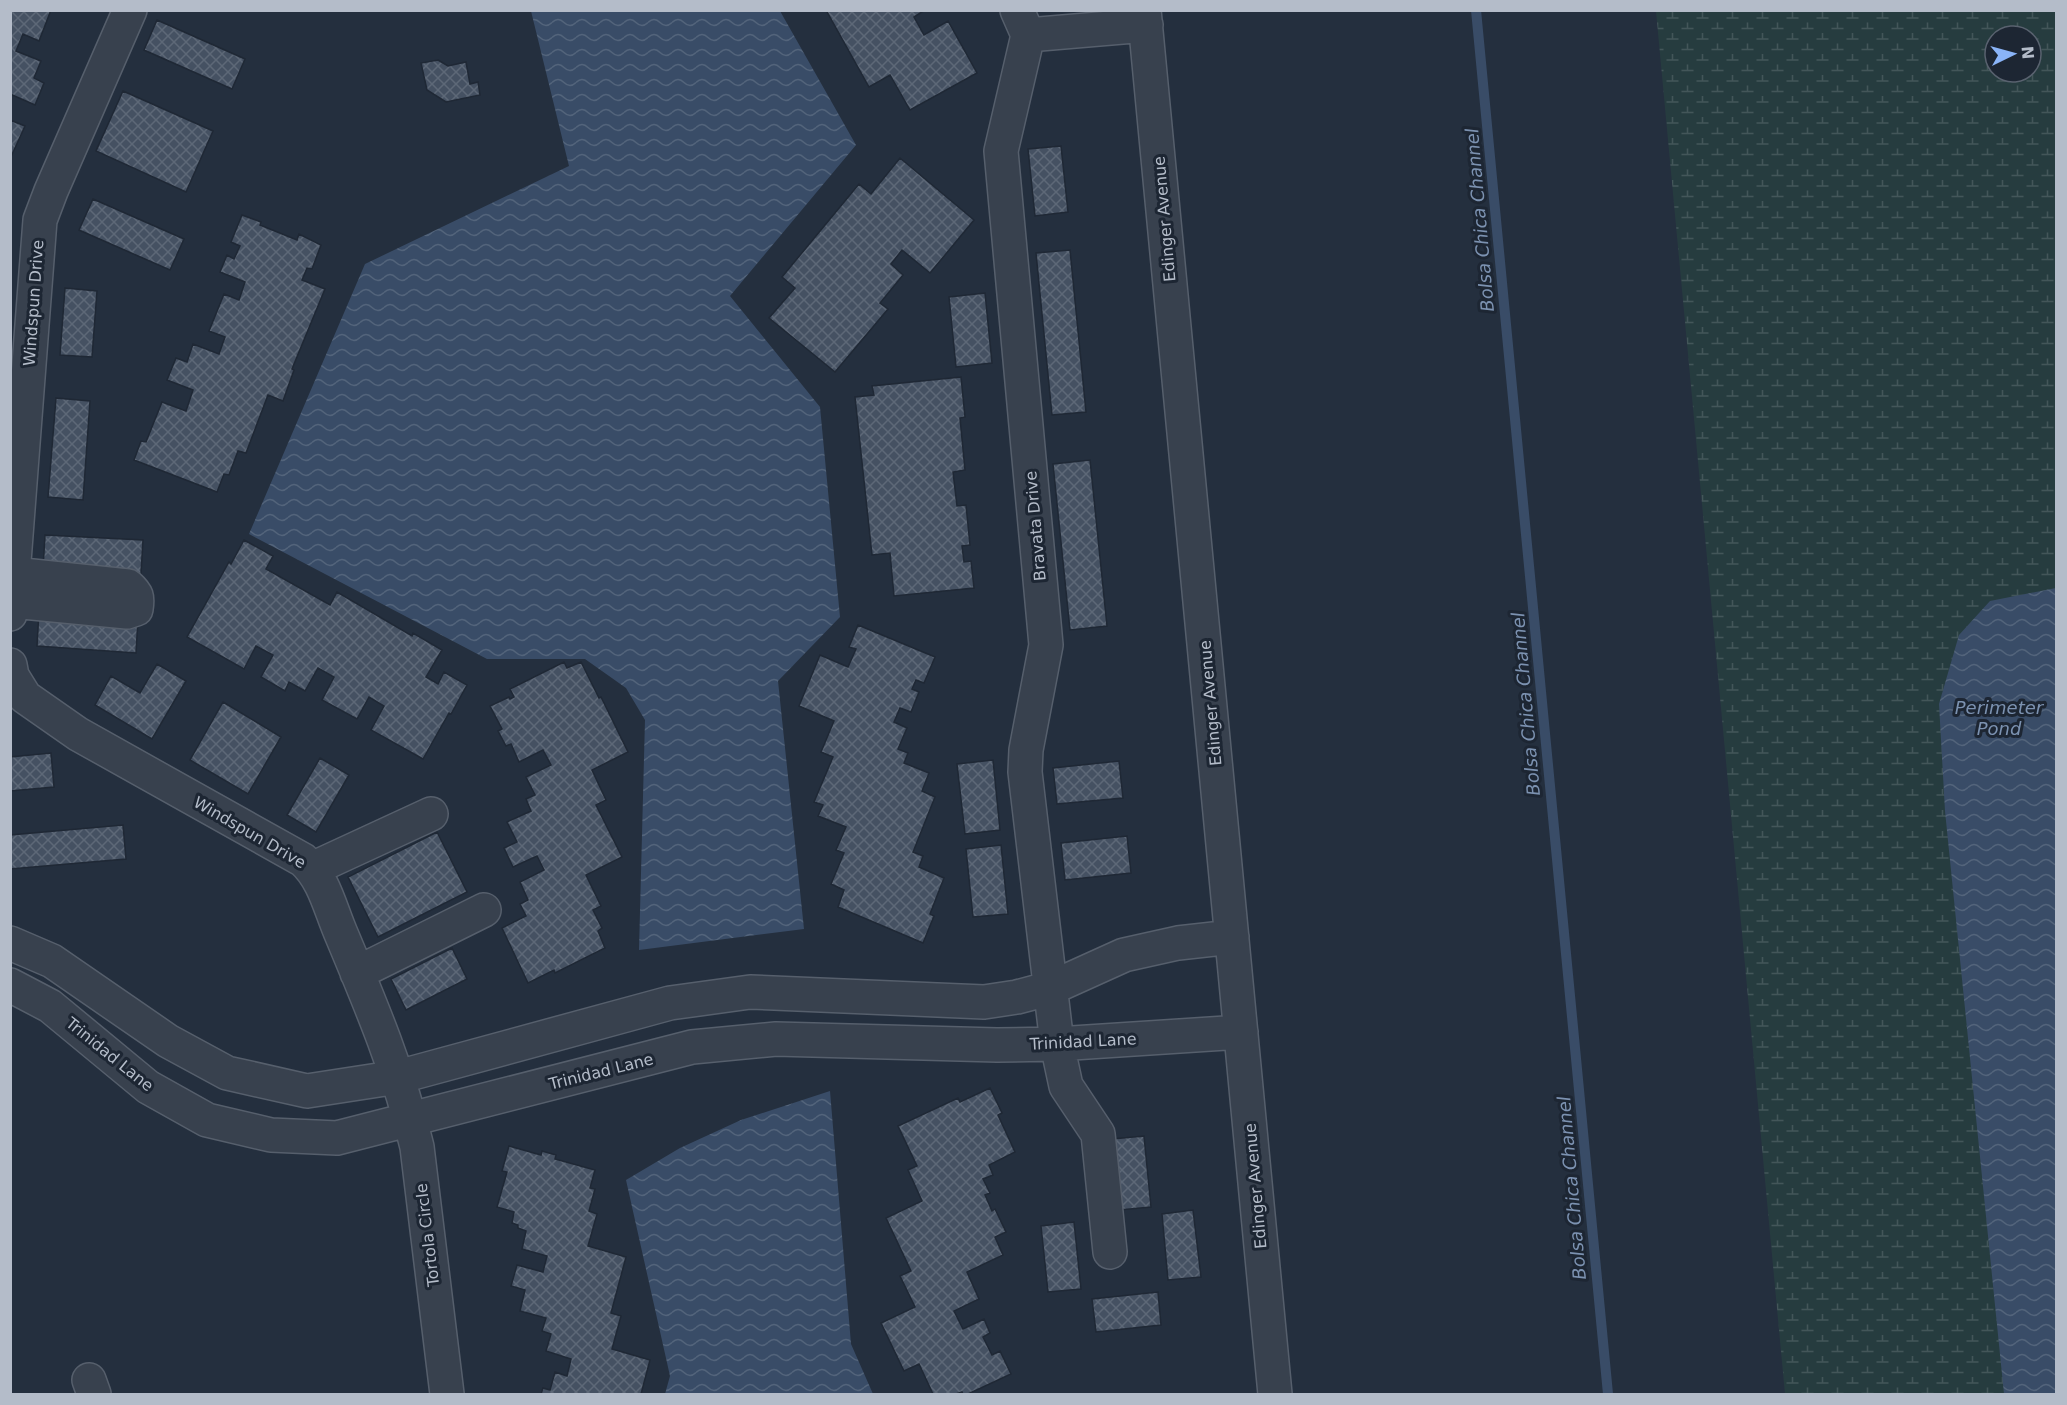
<svg xmlns="http://www.w3.org/2000/svg" width="2067" height="1405" font-family="'DejaVu Sans',sans-serif">
	<style>
		.wetland { fill: url(#wetland-marsh); fill-rule: evenodd }
		.water { fill: url(#water-waves) }
		.lines { fill: none; stroke-linecap: round; stroke-linejoin: round }
		.stream { stroke: #394c67; stroke-width: 10 }
		.building { fill: url(#building-cross-hatch); stroke: #1f2835; stroke-width: 1.5 }
		.minor-casing { stroke: #565f6c; stroke-width: 36 }
		.minor { stroke: #38414e; stroke-width: 33 }
		.labels { text-anchor: middle; stroke-width: 6; stroke-linejoin: round; paint-order: stroke }
		.street-label { font-size: 16px; fill: #b4bcc9; stroke: #1d2633 }
		.water-label { font-size: 18px; font-style: italic; fill: #7c92b1; stroke: #1d2633 }
	</style>
	<defs>
		<pattern id="wetland-marsh" width="20" height="14" patternUnits="userSpaceOnUse" patternTransform="scale(1.5)"><rect width="20" height="14" fill="#263c3f"/><path d="M1 5h8M5 5V1M11 12h8M15 12V8" fill="none" stroke="#435659"/></pattern>
		<pattern id="water-waves" width="16" height="10" patternUnits="userSpaceOnUse" patternTransform="scale(1.5)"><rect width="16" height="10" fill="#394c67"/><path d="M0 5q4-4 8 0t8 0" fill="none" stroke="#53647b"/></pattern>
		<pattern id="building-cross-hatch" width="8" height="8" patternUnits="userSpaceOnUse" patternTransform="scale(1.5)"><rect width="8" height="8" fill="#455162"/><path d="M0 0l8 8M0 8l8-8" fill="none" stroke="#5d6877"/></pattern>
	</defs>
	<rect width="100%" height="100%" fill="#242f3e"/>
	<path class="wetland" d="M1656 11H2056V1394H1785ZM1995 36H2031V72H1995Z"/>
	<path class="water" d="M531 11H780L856 145 730 296 820 407 840 617 778 681 804 929 639 950 645 720 626 688 585 659H487L249 534 365 264 569 166Z
		M2056 588V1394H2004L1945 811 1939 704 1959 635 1990 601Z
		M830 1091 851 1344 873 1394H665L670 1376 626 1180 680 1148 741 1120Z"/>
	<g class="lines">
		<path class="stream" d="M1476 10 1608 1394"/>
	</g>
	<path class="building" d="M10 10H51L39 41 23 34 16 51 41 61 34 78 44 83 35 105 10 94Z
		M826 10H925L914 17 924 35 948 21 977 73 910 110 890 75 869 87Z
		M157 20 245 59 232 89 144 50Z
		M438 60 448 66 466 62 470 84 478 82 480 95 446 102 427 90 421 63Z
		M123 91 213 131 186 192 96 151Z
		M10 120 25 126 10 159Z
		M1061 146 1068 212 1035 216 1028 149Z
		M900 158 974 220 930 273 902 250 891 264 903 275 880 303 888 309 835 372 769 318 795 288 782 277 859 184 871 194Z
		M93 199 184 239 170 270 79 230Z
		M242 215 261 222 260 225 297 240 299 234 321 245 312 269 307 268 302 280 325 289 292 369 294 370 283 401 268 395 246 453 238 451 229 475 224 474 217 492 134 460 141 441 146 442 162 402 186 411 193 390 167 380 176 358 187 362 193 344 219 354 225 337 209 331 224 294 239 300 245 282 220 272 227 255 234 259 240 246 231 242Z
		M1070 250 1086 412 1052 415 1036 253Z
		M65 288 97 291 92 357 60 355Z
		M985 293 992 363 956 367 949 297Z
		M961 377 965 417 960 418 965 470 953 472 957 506 966 505 970 545 962 546 964 562 971 561 974 588 894 596 890 553 872 555 855 397 874 395 872 386Z
		M56 398 90 401 83 500 48 497Z
		M1090 460 1107 626 1070 630 1053 464Z
		M45 535 143 540 141 574 43 569Z
		M244 540 273 556 266 569 330 605 337 592 412 636 413 633 442 650 426 677 438 684 444 672 467 685 451 714 449 713 423 759 371 730 384 706 369 697 357 719 322 700 334 677 318 668 305 691 289 682 285 691 261 677 273 655 256 646 244 669 187 637 229 562 231 564Z
		M39 611 138 619 136 653 37 646Z
		M858 625 935 657 924 683 916 680 912 689 919 692 911 712 900 708 894 722 907 728 898 749 908 753 904 763 929 773 922 791 935 797 913 852 923 856 919 867 944 878 930 914 934 916 923 943 838 907 844 890 831 884 844 853 836 850 846 827 818 816 823 805 814 802 833 757 821 752 834 721 799 706 820 655 848 667 856 649 849 647Z
		M564 662 567 668 581 662 599 698 601 697 628 752 592 770 606 800 596 805 622 857 586 875 601 906 593 910 602 928 598 931 605 948 555 973 554 970 528 983 502 928 526 916 520 904 528 900 520 882 544 870 537 856 513 867 504 848 517 842 507 822 531 811 526 799 535 795 526 777 551 765 543 750 519 762 511 744 506 746 498 731 502 729 490 706 509 697 510 699 514 697 510 689Z
		M157 664 186 681 152 739 95 705 111 676 140 693Z
		M223 702 281 737 248 794 190 760Z
		M51 753 54 787 10 791V757Z
		M320 758 349 775 316 832 287 815Z
		M993 760 1000 830 965 834 957 764Z
		M1119 761 1123 798 1057 804 1053 768Z
		M123 825 126 859 10 869V835Z
		M437 832 467 892 378 937 348 877Z
		M1127 836 1131 873 1065 880 1061 843Z
		M1001 845 1008 914 973 917 966 849Z
		M452 948 467 979 406 1010 391 979Z
		M990 1088 1002 1113 998 1115 1015 1152 989 1165 993 1175 983 1179 990 1193 985 1195 992 1211 995 1209 1006 1232 995 1237 1003 1255 967 1272 979 1299 954 1311 963 1329 984 1319 990 1333 983 1337 992 1355 1000 1351 1011 1374 968 1394H963L962 1392 956 1394H933L919 1364 904 1371 881 1323 915 1307 900 1276 911 1271 886 1218 922 1201 908 1170 917 1166 898 1126 958 1098 960 1102Z
		M1144 1136 1151 1207 1119 1210 1112 1139Z
		M509 1146 541 1155 542 1151 556 1155 555 1159 595 1170 590 1188 595 1189 589 1211 597 1214 588 1246 626 1257 611 1313 621 1316 612 1349 650 1360 641 1394H541L543 1388 550 1390 555 1372 567 1376 571 1359 546 1351 551 1334 542 1331 546 1318 520 1311 525 1290 511 1286 517 1265 543 1272 547 1256 522 1249 526 1231 518 1228V1225L512 1223 514 1212 497 1207 507 1172 502 1171Z
		M1193 1210 1201 1277 1168 1280 1162 1214Z
		M1074 1222 1081 1289 1048 1292 1041 1226Z
		M1158 1292 1161 1325 1096 1332 1092 1299Z"/>
	<g class="lines">
		<defs>
			<path id="minor" d="M1017 10 1028 35 1001 151 1046 645 1026 750 1025 772 1057 1044 1066 1086 1098 1134 1110 1252
				M1144 10 1275 1394
				M1028 35 1146 25
				M12 601 127 612 136 609C138 597 137 594 128 586L13 574
				M10 614 40 220 51 191 130 10
				M10 665 12 676 25 697 78 734 303 860C325 880 330 909 342 936 371 1005 400 1074 417 1147L447 1394
				M312 869 431 814
				M10 943 52 961 168 1041 227 1073 307 1091 398 1077 670 1003 750 992 984 1002 1017 997 1051 988 1124 955 1178 943 1232 937
				M357 973 484 910
				M10 985 50 1006 148 1087 207 1120 271 1135 337 1138 692 1047 776 1039 997 1045 1057 1044 1241 1032
				M89 1380 94 1394"/>
		</defs>
		<use href="#minor" class="minor-casing"/>
		<use href="#minor" class="minor"/>
	</g>
	<g class="labels">
		<g class="street-label">
			<text transform="translate(1164 219) rotate(-95)" y="6">Edinger Avenue</text>
			<text transform="translate(33 303) rotate(-86)" y="6">Windspun Drive</text>
			<text transform="translate(1035 526) rotate(-95)" y="6">Bravata Drive</text>
			<text transform="translate(1210 703) rotate(-95)" y="6">Edinger Avenue</text>
			<text transform="translate(250 832) rotate(30)" y="6">Windspun Drive</text>
			<text transform="translate(1083 1041) rotate(-3)" y="6">Trinidad Lane</text>
			<text transform="translate(110 1054) rotate(39)" y="6">Trinidad Lane</text>
			<text transform="translate(601 1071) rotate(-14)" y="6">Trinidad Lane</text>
			<text transform="translate(1255 1186) rotate(-95)" y="6">Edinger Avenue</text>
			<text transform="translate(427 1235) rotate(-97)" y="6">Tortola Circle</text>
		</g>
		<g class="water-label">
			<text transform="translate(1480 220) rotate(-95)" y="6">Bolsa Chica Channel</text>
			<text transform="translate(1526 704) rotate(-95)" y="6">Bolsa Chica Channel</text>
			<text x="1999" y="714">Perimeter<tspan x="1999" dy="21">Pond</tspan></text>
			<text transform="translate(1572 1188) rotate(-95)" y="6">Bolsa Chica Channel</text>
		</g>
	</g>
	<rect width="2067" height="1405" fill="none" stroke="#b4bcc9" stroke-width="24"/>
	<g transform="translate(2013 54) rotate(85)"><circle r="28" fill="#1d2633" stroke="#59626f" stroke-width="1.5"/>
	<path d="M0-4.5L10 22L0 15L-10 22Z" fill="#8ab4f8"/>
	<text y="-9" font-size="16" font-weight="bold" text-anchor="middle" fill="#b4bcc9">N</text>
	</g>
</svg>
